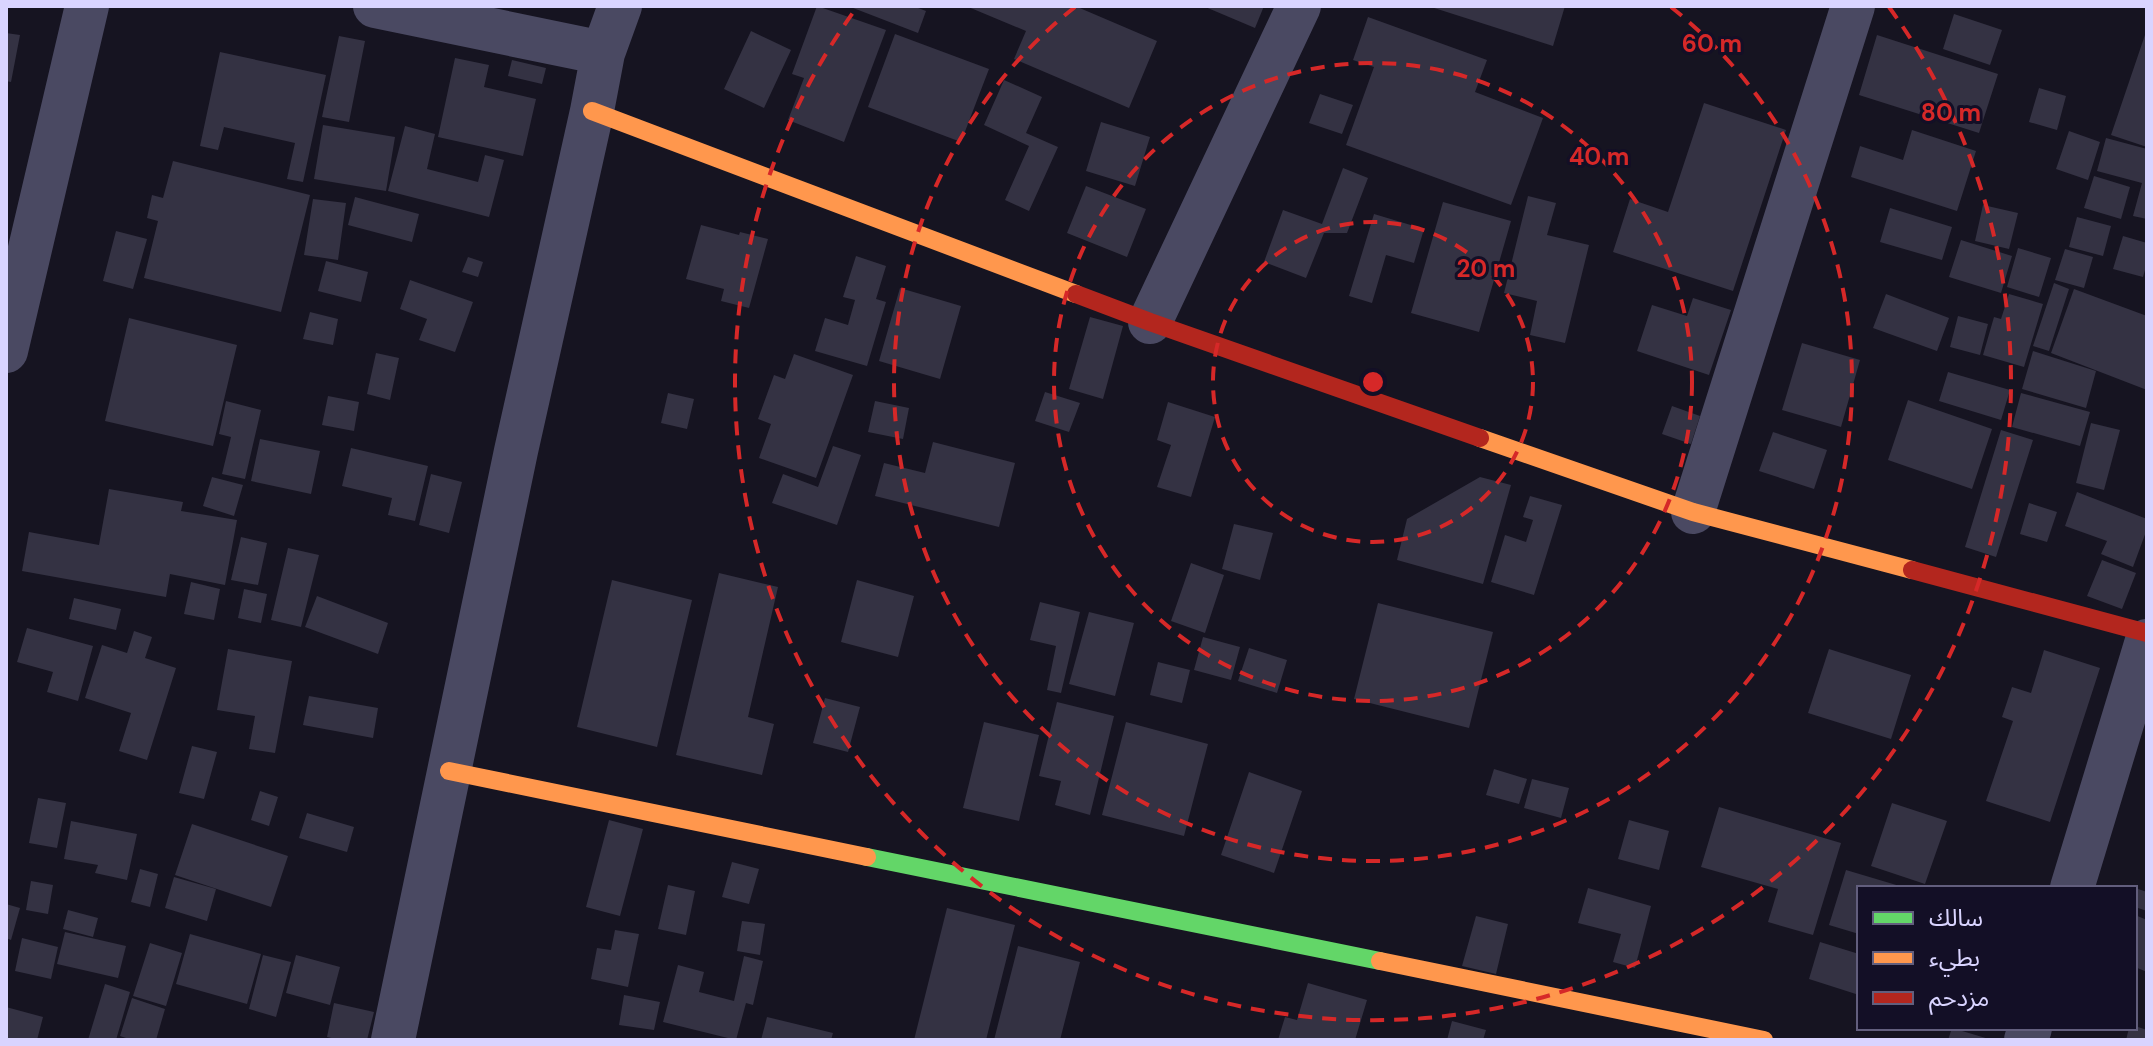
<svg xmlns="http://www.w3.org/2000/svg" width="2153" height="1046" font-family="'DM Sans','Noto Sans Arabic',sans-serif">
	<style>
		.building { fill: #343243 }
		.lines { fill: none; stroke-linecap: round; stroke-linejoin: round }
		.street { stroke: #4a4962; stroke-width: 44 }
		.fast { stroke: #63d668; stroke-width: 18 }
		.slow { stroke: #ff974d; stroke-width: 18 }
		.jam { stroke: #b3261e; stroke-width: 18 }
		.ring { fill: none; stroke: #d62828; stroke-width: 4; stroke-dasharray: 14 10 }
		.centre { fill: #d62828; stroke: #130f26; stroke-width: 4 }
		.ring-label { font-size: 24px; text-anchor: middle; font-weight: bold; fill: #d62828; stroke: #130f26; stroke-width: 6; stroke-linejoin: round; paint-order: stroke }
	</style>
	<rect width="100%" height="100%" fill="#161421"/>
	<path class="building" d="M817 6 886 30 844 142 788 120 804 78 792 74Z
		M848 6H913L926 11 918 33Z
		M966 6H1075L1157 41 1129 108 1014 59 1026 31Z
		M1203 6H1264L1255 28Z
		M1428 6H1565L1553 46Z
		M1954 14 2002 30 1990 65 1943 49Z
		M1368 17 1487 60 1475 92 1543 118 1511 205 1346 145 1374 67 1353 60Z
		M2147 29V147L2111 135Z
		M751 31 791 50 764 108 724 89Z
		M6 33 20 35 11 82 6 81Z
		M895 34 989 69 961 142 868 107Z
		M1877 35 1998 74 1979 133 1859 95Z
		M339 36 365 41 349 122 322 117Z
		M220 52 326 75 303 182 287 179 295 143 224 127 218 150 200 146Z
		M455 58 489 65 484 87 536 99 523 156 438 137Z
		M512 60 546 68 542 84 508 76Z
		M1004 80 1042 97 1026 133 1058 147 1029 211 1005 200 1029 146 984 125Z
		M2039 88 2066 96 2057 130 2029 122Z
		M1320 94 1353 105 1342 134 1309 123Z
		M1704 103 1786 130 1733 291 1613 252 1630 199 1668 212Z
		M1101 122 1150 137 1135 186 1086 171Z
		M323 125 395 137 386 191 314 179Z
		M405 126 435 134 427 169 478 182 485 155 504 160 489 217 388 191Z
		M1912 130 1976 151 1957 211 1851 177 1860 146 1903 160Z
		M2069 131 2100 142 2088 180 2056 169Z
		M2106 138 2147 149V219L2133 216 2142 183 2097 171Z
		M173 161 310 195 281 312 144 278 158 221 147 218 152 195 163 198Z
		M1343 168 1368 178 1347 233H1324L1306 278 1264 262 1283 210 1322 224Z
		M2094 176 2130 187 2121 219 2084 208Z
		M1086 186 1146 209 1127 257 1067 233Z
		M1528 196 1556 203 1547 235 1589 245 1565 343 1530 335 1537 301 1504 293Z
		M355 197 419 214 412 242 348 225Z
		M313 199 346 203 338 260 304 255Z
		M1443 202 1511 221 1479 332 1411 313Z
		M1983 205 2018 213 2009 249 1975 241Z
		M1890 208 1952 227 1942 260 1880 242Z
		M1374 214 1424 229 1414 263 1386 255 1372 303 1349 296Z
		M2077 217 2111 226 2103 256 2069 247Z
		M701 225 739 235 740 232 768 239 749 308 721 301 724 289 686 279Z
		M116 231 147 239 133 289 103 281Z
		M2123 236 2147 243V263L2143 277 2113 269Z
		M1961 240 2012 256 2001 293 1949 277Z
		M2018 248 2051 258 2039 297 2007 287Z
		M2065 249 2093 257 2084 288 2055 280Z
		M856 256 886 266 876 299 886 302 867 366 815 351 825 318 848 325 855 300 843 297Z
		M468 257 483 262 478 277 462 272Z
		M326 261 368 272 361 302 318 291Z
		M410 280 473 302 455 352 419 340 427 319 400 309Z
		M2054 283 2069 289 2049 351 2033 346Z
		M900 288 961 306 940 379 879 361Z
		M2074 289 2147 316V390L2051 353Z
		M1886 294 1949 318 1937 351 1873 328Z
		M2009 294 2043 304 2024 367 1983 355 1994 317 2001 319Z
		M1693 298 1731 310 1709 375 1637 351 1652 305 1687 316Z
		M310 312 338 319 333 345 303 339Z
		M1958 316 1988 324 1980 355 1950 347Z
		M1090 317 1123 326 1103 399 1069 389Z
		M129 318 237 345 213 446 105 421Z
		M1802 343 1860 360 1841 427 1782 410Z
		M2033 351 2096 371 2086 408 2022 389Z
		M376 353 399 358 390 400 367 394Z
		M794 354 853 375 816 478 759 458 771 424 758 419 774 375 785 379Z
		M1948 372 2010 390 2001 420 1939 401Z
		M1045 392 1080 403 1069 432 1035 421Z
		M668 393 694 399 687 429 661 423Z
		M2021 393 2090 412 2080 446 2012 427Z
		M328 396 359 402 354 431 322 425Z
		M1908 400 1992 429 1972 489 1888 460Z
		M226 401 261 410 245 479 222 474 231 437 219 434Z
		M875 401 909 408 903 439 868 432Z
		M1168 402 1215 417 1191 497 1157 487 1171 445 1157 440Z
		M1672 406 1700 416 1691 444 1662 434Z
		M2091 423 2120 430 2104 490 2076 483Z
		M2001 430 2033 440 1996 557 1965 547Z
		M1773 432 1827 450 1814 489 1759 471Z
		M260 439 320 451 311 494 251 481Z
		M933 442 1015 463 999 527 875 496 884 463 925 473Z
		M833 446 861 455 837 525 772 503 783 474 818 487Z
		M351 448 428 466 415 521 388 515 392 498 342 486Z
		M431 474 462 482 449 533 419 525Z
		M212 477 243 485 234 516 203 506Z
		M1480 477 1511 485 1483 584 1397 560 1407 519Z
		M109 489 183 502 181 511 237 520 225 585 170 574 166 597 22 571 29 532 99 545Z
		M2077 492 2147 519V529L2133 567 2101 554 2107 541 2065 526Z
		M1530 496 1562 505 1534 595 1491 582 1505 535 1526 542 1533 520 1523 517Z
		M2029 503 2057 512 2047 542 2020 534Z
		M1234 524 1273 533 1260 580 1222 569Z
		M241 537 267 543 258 585 231 580Z
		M288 548 319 555 301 627 271 620Z
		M2102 560 2136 573 2122 609 2087 596Z
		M1191 563 1224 575 1205 633 1171 621Z
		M719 573 778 587 748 717 774 724 762 775 676 755Z
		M612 580 692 600 657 747 577 727Z
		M857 580 914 596 898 657 841 642Z
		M191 582 220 589 214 620 184 614Z
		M244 589 267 594 261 623 238 618Z
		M317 596 388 623 378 654 305 627Z
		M74 598 121 609 116 630 69 619Z
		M1040 602 1080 612 1061 693 1047 690 1056 646 1030 640Z
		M1378 603 1493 632 1469 728 1354 699Z
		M1089 612 1134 623 1115 696 1069 684Z
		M27 628 93 646 78 701 47 692 53 672 17 662Z
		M134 631 152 637 145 658 176 668 147 760 119 751 131 713 85 698 102 645 127 653Z
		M1203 637 1240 647 1231 680 1194 670Z
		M1249 648 1287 660 1277 693 1238 681Z
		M228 649 292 661 275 753 249 749 255 716 217 710Z
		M1829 649 1911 675 1891 739 1808 713Z
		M2044 650 2100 668 2050 822 1986 801 2013 721 2002 717 2012 687 2031 693Z
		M1158 662 1190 670 1182 703 1150 695Z
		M309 696 378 708 373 738 303 725Z
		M825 698 860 707 848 752 813 743Z
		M1057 702 1114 716 1090 815 1055 805 1061 781 1039 776Z
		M984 722 1039 735 1019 821 963 808Z
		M1126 722 1208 744 1184 836 1102 815Z
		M192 746 217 752 204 799 179 793Z
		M1494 769 1527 779 1519 804 1486 795Z
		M1249 772 1302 791 1274 873 1221 855Z
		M1532 779 1569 788 1561 818 1524 808Z
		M260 791 278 797 269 826 251 820Z
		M38 798 66 803 57 848 29 843Z
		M1892 803 1947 821 1925 884 1871 866Z
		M1719 807 1841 843 1813 935 1768 922 1778 889 1701 867Z
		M307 813 354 827 347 852 299 838Z
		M609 820 643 829 620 916 586 907Z
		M1629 820 1669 831 1659 870 1618 859Z
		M71 821 137 834 127 880 95 873 98 865 64 859Z
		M192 824 288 856 271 907 175 875Z
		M732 862 759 869 749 904 722 897Z
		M140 869 158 874 150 907 131 902Z
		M1846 870 1903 887 1859 888V934L1829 925Z
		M174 877 216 889 207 921 165 908Z
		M31 881 53 885 48 914 26 910Z
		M668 885 695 891 686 935 658 929Z
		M1588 888 1651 906 1635 968 1613 962 1621 934 1578 923Z
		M2138 889 2147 892V911L2135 907Z
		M6 904 20 908 11 940 6 938Z
		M947 908 1015 925 986 1040H914Z
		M68 910 98 918 93 937 63 929Z
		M2135 915 2147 920V972L2135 967Z
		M1476 916 1508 924 1496 974 1462 966Z
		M742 921 765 924 760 955 737 951Z
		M615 930 639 934 628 987 591 979 597 948 611 950Z
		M65 932 126 946 118 978 57 964Z
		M190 934 261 954 247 1004 176 984Z
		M22 938 58 947 51 979 15 971Z
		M1820 942 1859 954V995L1809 979Z
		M150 943 182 953 166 1006 133 996Z
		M1018 946 1080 962 1060 1040H994Z
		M263 955 291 962 276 1017 249 1009Z
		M296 955 340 967 330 1005 286 993Z
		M744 956 763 961 753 1005 746 1003 736 1040 663 1022 678 965 704 972 699 992 734 1001Z
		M1308 983 1367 1000 1355 1040H1278L1285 1017 1297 1020Z
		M105 984 130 992 116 1040H88Z
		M624 995 660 1002 654 1030 619 1025Z
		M132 998 165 1009 156 1040H132L120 1036Z
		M334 1003 374 1012 367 1040H340L327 1037Z
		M6 1007 43 1017 37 1040 6 1038Z
		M767 1017 833 1033 831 1040H761Z
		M1452 1021 1486 1030 1483 1040H1447Z
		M2135 1026 2147 1030V1040H2126L2129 1028H2135Z
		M1952 1028 1989 1039V1040H1948Z"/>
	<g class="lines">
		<path class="street" d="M375 6 603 53
			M1150 322 1299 6
			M6 351 87 6
			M1693 512 1853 6
			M2072 888 2147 641
			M393 1040 516 451 592 111 603 53 620 6
			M2026 1040 2030 1028"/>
		<path class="fast" d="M867 857 1380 961"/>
		<path class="slow" d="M592 111 1076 294
			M1480 438 1693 512 1912 570
			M449 771 867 857
			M1380 961 1764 1040"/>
		<path class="jam" d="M1076 294 1150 322 1480 438
			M1912 570 2147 633"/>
	</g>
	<g class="ring">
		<circle cx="1373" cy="382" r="160"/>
		<circle cx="1373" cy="382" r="319"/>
		<path d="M1671 7A479 479 0 1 1 1075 7"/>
		<path d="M1889 7A638 638 0 1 1 857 7"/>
	</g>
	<circle cx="1373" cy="382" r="12" class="centre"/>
	<g class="ring-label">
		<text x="1712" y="52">60 m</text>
		<text x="1951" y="121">80 m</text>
		<text x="1599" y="165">40 m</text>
		<text x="1486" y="277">20 m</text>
	</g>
	<rect width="2153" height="1046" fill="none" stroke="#d9d4ff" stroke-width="16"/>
	<rect x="1857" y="886" width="280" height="144" fill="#130f26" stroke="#625e7d" stroke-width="2"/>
	<rect x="1873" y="912" width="40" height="12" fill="#63d668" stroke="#625e7d" stroke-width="2"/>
	<text x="1929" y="926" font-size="24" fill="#d9d4ff">سالك</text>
	<rect x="1873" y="952" width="40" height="12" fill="#ff974d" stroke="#625e7d" stroke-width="2"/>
	<text x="1929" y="966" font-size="24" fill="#d9d4ff">بطيء</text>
	<rect x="1873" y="992" width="40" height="12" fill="#b3261e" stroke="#625e7d" stroke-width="2"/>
	<text x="1929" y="1006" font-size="24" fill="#d9d4ff">مزدحم</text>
</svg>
